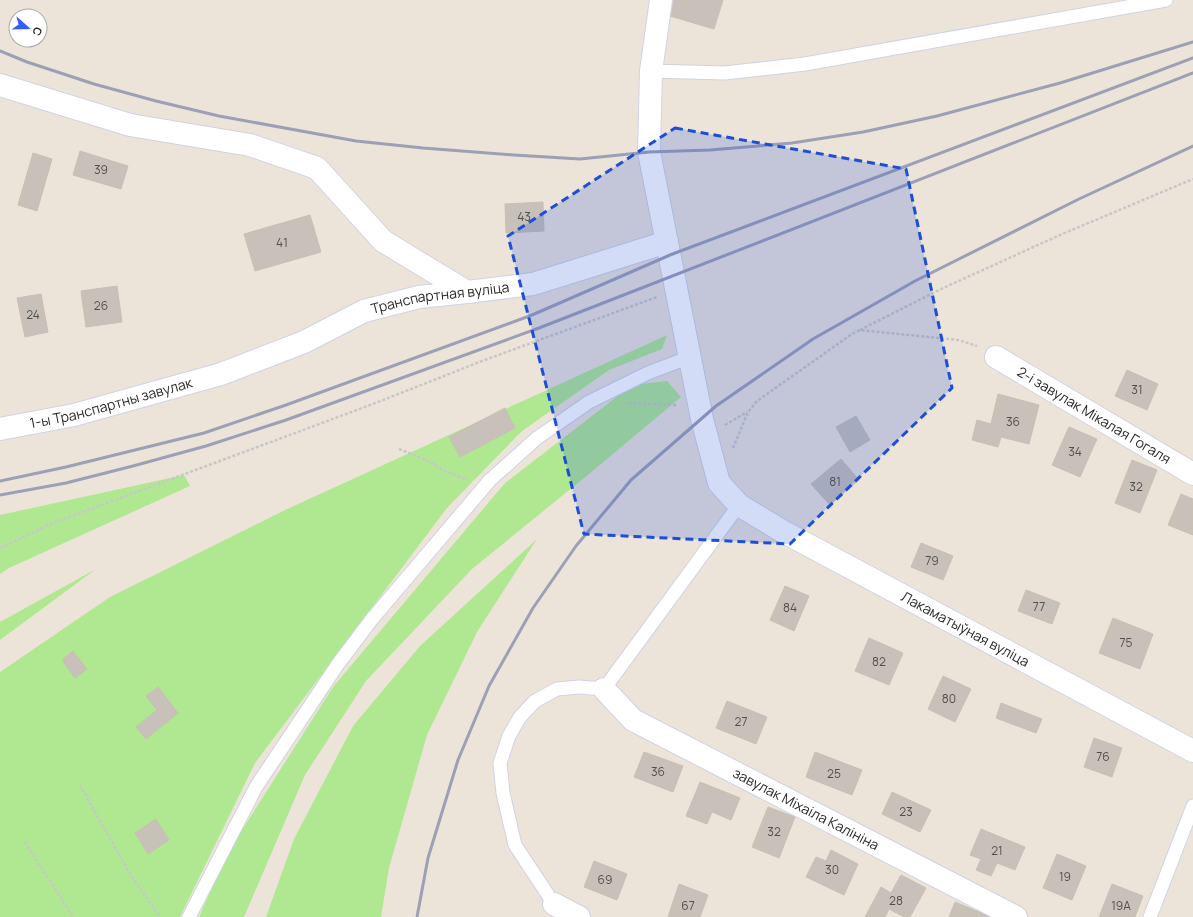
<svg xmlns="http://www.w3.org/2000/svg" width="1193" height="917" font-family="Manrope,sans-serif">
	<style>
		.green { fill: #b0e891 }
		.building { fill: #c8c1b9; stroke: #c8c0b3 }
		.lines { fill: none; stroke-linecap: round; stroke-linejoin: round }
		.service-casing { stroke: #cfd3e3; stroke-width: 15 }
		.minor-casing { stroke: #cfd3e3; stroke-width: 24 }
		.path { stroke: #c7c7c7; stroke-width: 2.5; stroke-dasharray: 3 2; stroke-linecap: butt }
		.service { stroke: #fff; stroke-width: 13 }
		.minor { stroke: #fff; stroke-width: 22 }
		.rail { stroke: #9ca0b5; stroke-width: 3 }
		.marked { fill: #1d4ed8; fill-opacity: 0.2; stroke: #1d4ed8; stroke-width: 3; stroke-dasharray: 8 5; stroke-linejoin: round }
		.labels { text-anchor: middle; stroke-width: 4; stroke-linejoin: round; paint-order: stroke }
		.number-label { font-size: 12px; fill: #514f4d }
		.street-label { font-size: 14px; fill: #292929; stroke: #fff }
	</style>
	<rect width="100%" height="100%" fill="#ede4d9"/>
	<path class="green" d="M667 335 662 349 609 370 522 431 447 508 255 763 180 917H0V672L110 597 285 510Z
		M667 381 681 397 589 474 472 569 366 681 305 775 244 917H199L226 855 333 687 505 483 632 385Z
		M184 475 190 486 9 568 0 574V515Z
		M537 539 477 632 427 735 389 868 381 917H266L294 839 353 726 420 646Z
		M96 569 0 640V622Z"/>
	<path class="building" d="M674 0H723L714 29 670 16Z
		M80 151 128 166 121 189 73 175Z
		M33 153 52 159 37 211 18 205Z
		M543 202 544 231 506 233 505 204Z
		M310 215 321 252 255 271 244 234Z
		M117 286 122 322 86 327 81 291Z
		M41 294 48 332 25 337 17 298Z
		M1127 370 1158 384 1147 410 1115 396Z
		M998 394 1039 405 1029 444 1001 437 998 447 972 440 977 420 991 424Z
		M505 408 515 428 460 457 449 437Z
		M856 416 870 440 850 452 836 427Z
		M1069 427 1097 439 1080 477 1052 465Z
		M841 459 859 480 830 505 811 484Z
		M1132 460 1157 470 1140 513 1115 503Z
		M1181 494 1193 499V535L1168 525Z
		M921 543 953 556 943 580 911 567Z
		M785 586 809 596 794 631 770 620Z
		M1026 590 1060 603 1052 624 1018 611Z
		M1113 618 1153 634 1140 669 1099 653Z
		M869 638 903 653 889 685 855 671Z
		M73 651 87 669 75 678 62 660Z
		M943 676 971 689 955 722 928 709Z
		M158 687 178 713 146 739 136 727 157 710 146 696Z
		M727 701 767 717 756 744 716 728Z
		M1001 703 1042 719 1036 733 996 718Z
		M1094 738 1122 748 1112 777 1084 767Z
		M644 752 683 766 673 792 634 777Z
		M815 752 862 770 852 795 806 777Z
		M700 782 740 798 731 820 712 812 707 824 686 816Z
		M892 792 931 810 920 832 882 814Z
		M768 807 795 817 779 858 752 847Z
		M156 819 169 840 148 854 135 833Z
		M981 829 1025 847 1015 870 997 863 991 876 976 870 981 859 970 855Z
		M831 850 858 864 844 895 806 877 816 857 826 861Z
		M1057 854 1086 866 1072 900 1043 888Z
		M594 861 627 874 617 900 584 887Z
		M901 875 926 888 910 917H904L889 909 885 917H865L881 887 891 893Z
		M679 884 708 895 700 917H668Z
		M1112 884 1143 896 1135 917H1099Z
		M955 902 989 916 988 917H949Z"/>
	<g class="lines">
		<defs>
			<path id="service" d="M651 71 725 73 805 64 1166 0
				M554 904 515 845 503 793 500 763 509 736 520 717 535 701 557 689 579 687 604 689 739 505
				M189 917 256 787 338 664 372 619 490 480 537 438 589 402 648 373 690 357
				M1150 917 1193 806"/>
			<g id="minor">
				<path id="s1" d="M661 0 651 71 649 152 702 419 719 483 739 505 782 531 1193 751"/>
				<path d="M0 85 130 125 250 145 317 168 383 241 467 292"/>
				<path id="s2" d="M996 357 1193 474"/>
				<path id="s3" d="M0 429 74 415 221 374 304 342 364 311 419 297 467 292 533 284 667 242"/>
				<path id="s4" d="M604 689 633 720 1016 917"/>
				<path d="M554 904 579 917"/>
			</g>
		</defs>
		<use href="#service" class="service-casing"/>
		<use href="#minor" class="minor-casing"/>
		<path class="path" d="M860 330 941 289 1060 235 1193 179
			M628 403 677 405
			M725 425 747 412
			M733 448 748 412 757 401 852 334 860 330 958 340 977 346
			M399 449 426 460 445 471 468 480
			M0 548 53 523 373 404 482 361 657 297
			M80 785 130 874 160 917
			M25 842 73 917"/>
		<use href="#service" class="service"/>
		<use href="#minor" class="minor"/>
		<path class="rail" d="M0 51 27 62 94 84 156 101 219 116 356 141 423 148 514 155 580 159 649 152 710 150 792 143 863 132 937 116 1060 83 1193 42
			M0 481 66 467 204 433 286 405 532 315 670 255 1193 58
			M0 495 66 483 133 466 206 446 286 420 539 328 1193 73
			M417 917 428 858 458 760 489 686 533 608 576 546 631 480 716 406 813 339 915 281 1079 199 1193 146"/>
	</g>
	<path class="marked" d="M675 128 906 169 952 388 790 544 584 534 508 236Z"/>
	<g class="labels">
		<g class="number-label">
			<text x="101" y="174">39</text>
			<text x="524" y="221">43</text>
			<text x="282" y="247">41</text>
			<text x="101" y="310">26</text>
			<text x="33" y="319">24</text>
			<text x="1137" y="394">31</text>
			<text x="1013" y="426">36</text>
			<text x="1075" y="456">34</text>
			<text x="835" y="486">81</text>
			<text x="1136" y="491">32</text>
			<text x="932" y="565">79</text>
			<text x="1039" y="611">77</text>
			<text x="790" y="612">84</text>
			<text x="1126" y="647">75</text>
			<text x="879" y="666">82</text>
			<text x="949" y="703">80</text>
			<text x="741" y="726">27</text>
			<text x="1103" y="761">76</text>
			<text x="658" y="776">36</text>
			<text x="834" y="778">25</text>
			<text x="906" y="816">23</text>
			<text x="774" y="836">32</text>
			<text x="997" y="855">21</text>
			<text x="832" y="874">30</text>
			<text x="1065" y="881">19</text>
			<text x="605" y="884">69</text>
			<text x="896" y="905">28</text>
			<text x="688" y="910">67</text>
			<text x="1121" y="910">19А</text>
		</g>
		<g class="street-label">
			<text dy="5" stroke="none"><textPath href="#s3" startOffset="462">Транспартная вуліца</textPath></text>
			<text dy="5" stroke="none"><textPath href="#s3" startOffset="114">1-ы Транспартны завулак</textPath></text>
			<text dy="5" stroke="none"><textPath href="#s2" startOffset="114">2-і завулак Мікалая Гогаля</textPath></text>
			<text dy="5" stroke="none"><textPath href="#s1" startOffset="779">Лакаматыўная вуліца</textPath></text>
			<text dy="5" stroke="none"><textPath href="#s4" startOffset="237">завулак Міхаіла Калініна</textPath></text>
		</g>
	</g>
	<g transform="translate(28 28) rotate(110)"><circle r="19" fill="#ffffff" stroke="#a9a9a9"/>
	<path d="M0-3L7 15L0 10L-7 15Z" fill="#345dff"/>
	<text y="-6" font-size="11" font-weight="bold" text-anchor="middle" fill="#292929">С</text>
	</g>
</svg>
